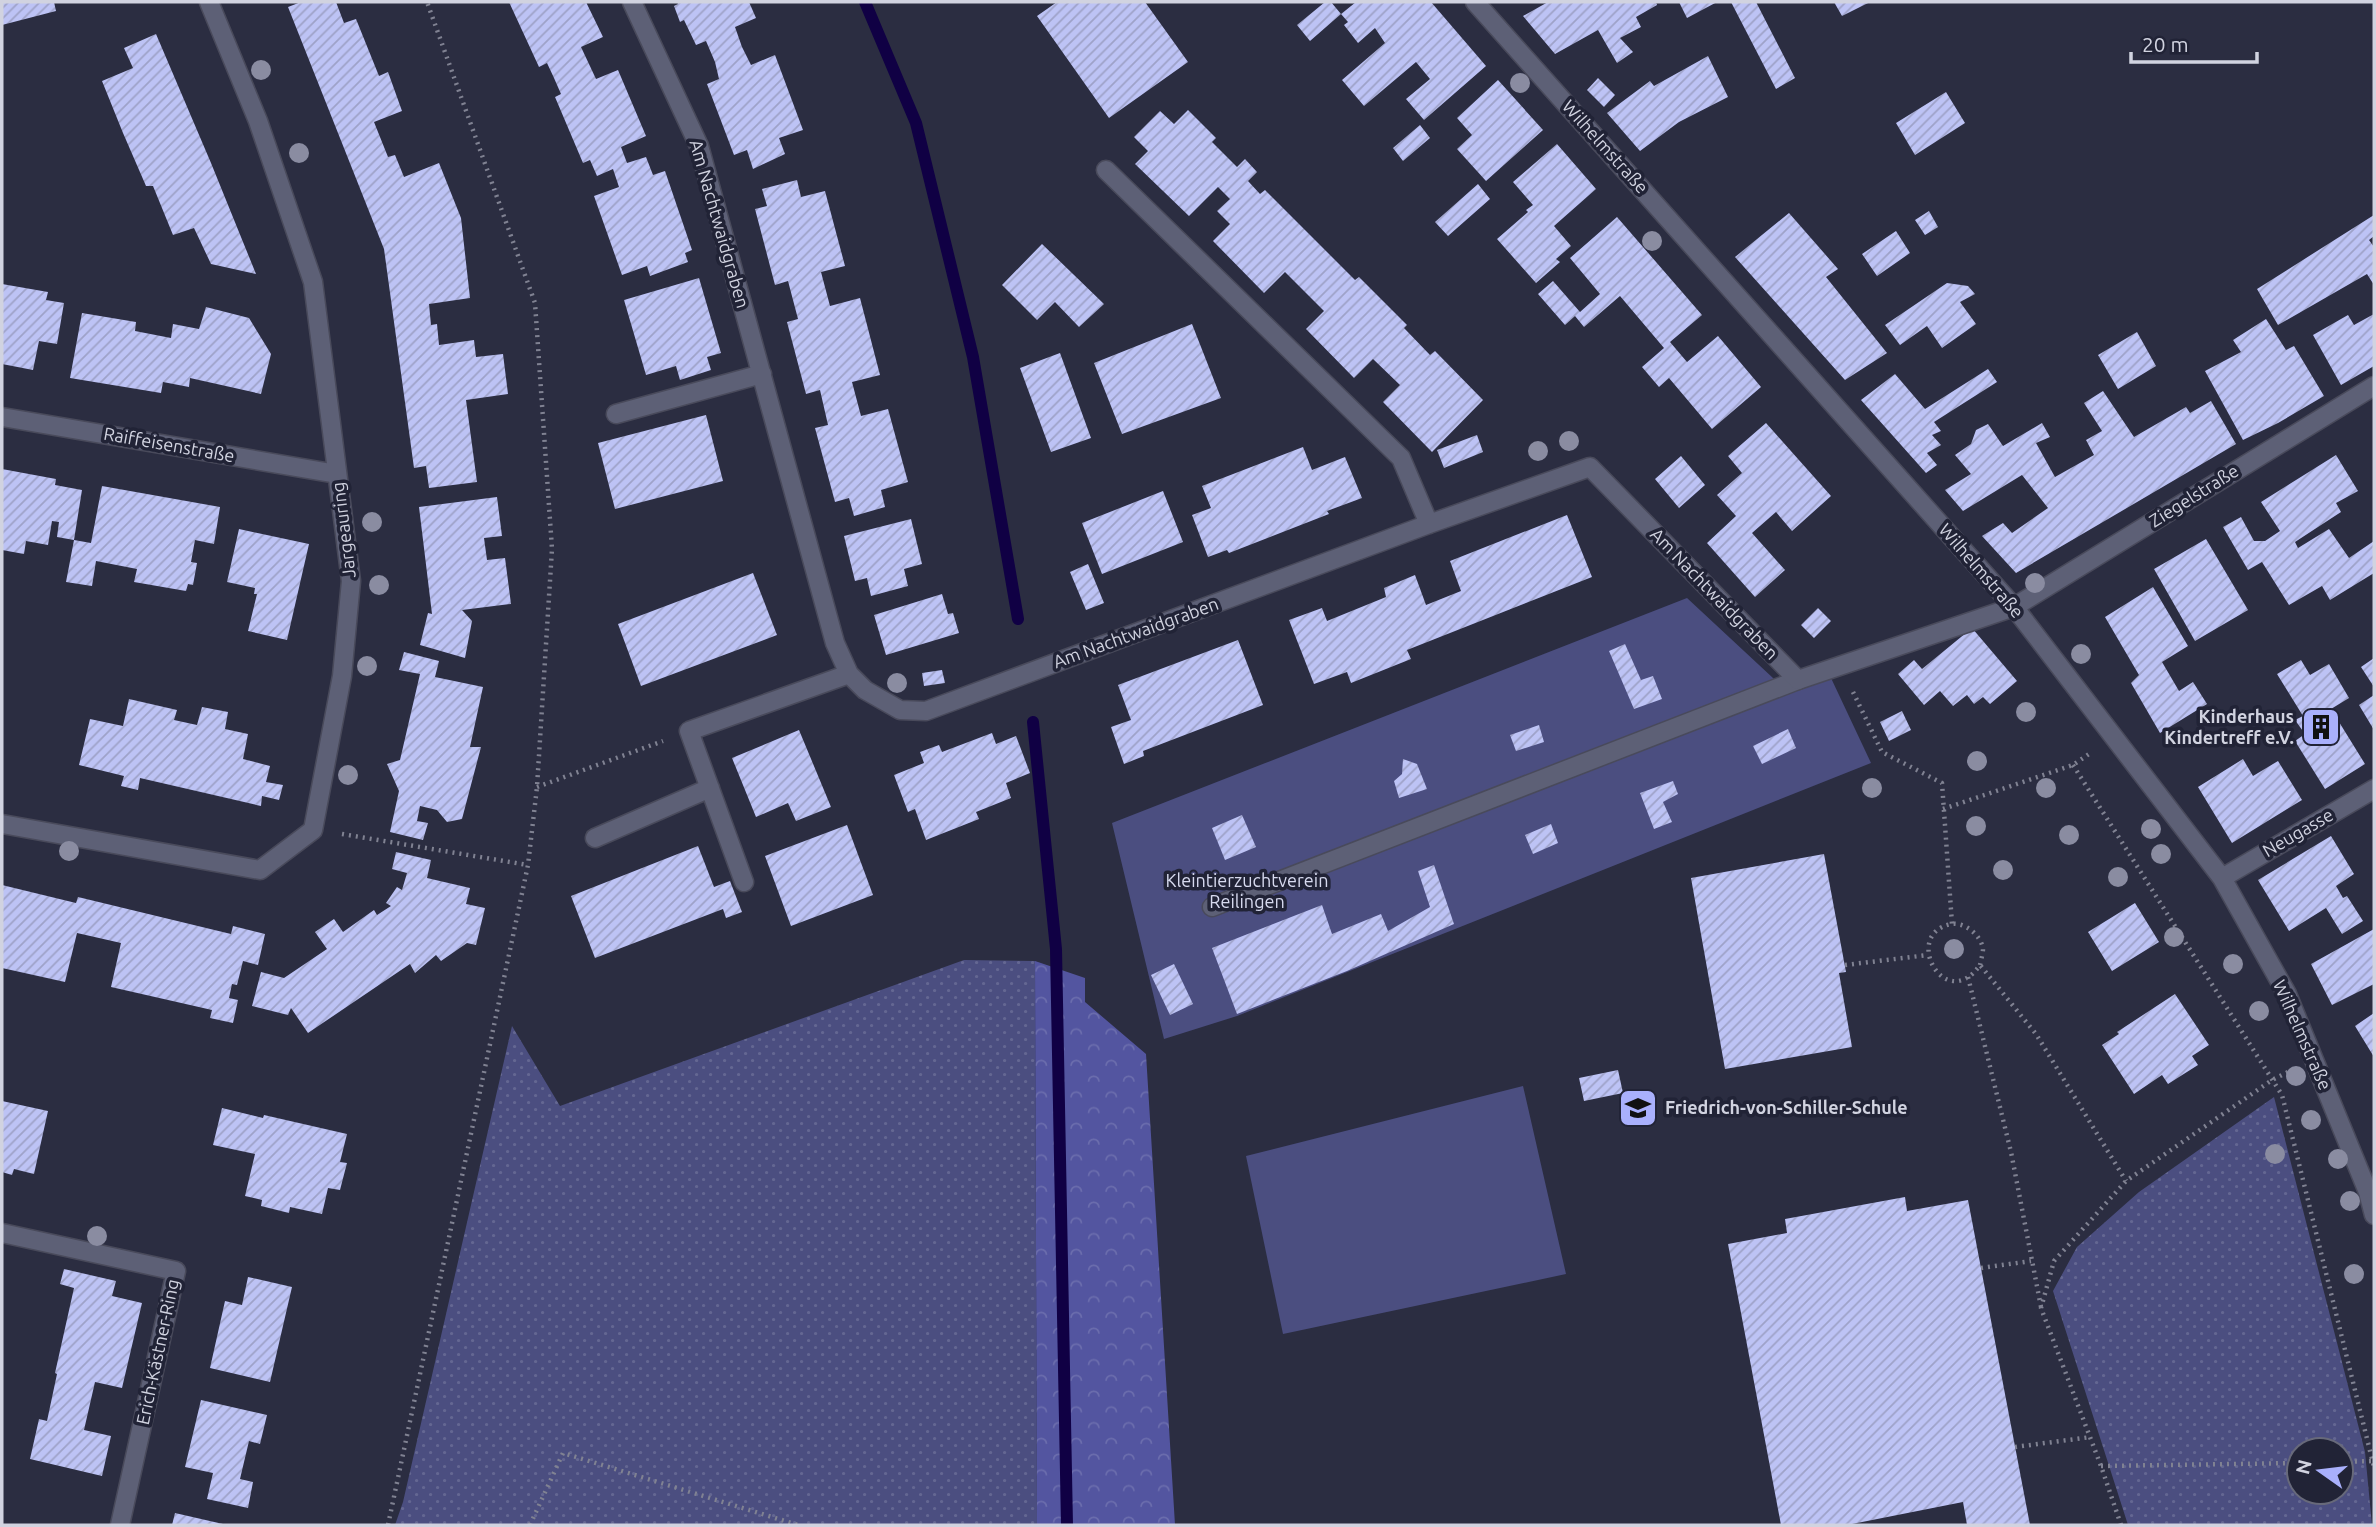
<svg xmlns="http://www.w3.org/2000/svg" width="2376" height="1527" font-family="Ubuntu,sans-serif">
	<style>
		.grass { fill: url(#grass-dots); fill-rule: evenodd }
		.forest { fill: url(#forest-crowns) }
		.garden { fill: #4b4e80 }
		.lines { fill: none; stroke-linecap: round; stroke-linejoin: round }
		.stream { stroke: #100044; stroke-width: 12 }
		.building { fill: url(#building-hatch) }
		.lane-casing { stroke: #494a5b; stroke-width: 21 }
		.street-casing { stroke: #494a5b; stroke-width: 21 }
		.path { stroke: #808292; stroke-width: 4.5; stroke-dasharray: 2 5; stroke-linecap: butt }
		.lane { stroke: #5d6076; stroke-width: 18 }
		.street { stroke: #5d6076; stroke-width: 18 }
		.tree { fill: #8a8ca1 }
		.labels { text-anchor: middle; stroke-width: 7; stroke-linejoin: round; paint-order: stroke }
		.street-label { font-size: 18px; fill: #d1d3e0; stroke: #212336 }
		.poi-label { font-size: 18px; font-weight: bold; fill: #d1d3e0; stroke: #212336; text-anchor: end }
		.park-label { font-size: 18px; fill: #d7daef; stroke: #212336 }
	</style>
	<defs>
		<pattern id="grass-dots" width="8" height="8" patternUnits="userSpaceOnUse" patternTransform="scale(1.75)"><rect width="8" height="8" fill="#4b4e80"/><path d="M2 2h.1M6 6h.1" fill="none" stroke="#646792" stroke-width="1.8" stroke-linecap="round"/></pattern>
		<pattern id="forest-crowns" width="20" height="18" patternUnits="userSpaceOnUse" patternTransform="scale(1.75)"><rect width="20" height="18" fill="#5355a0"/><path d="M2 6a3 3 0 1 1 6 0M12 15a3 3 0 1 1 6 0" fill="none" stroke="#6b6dad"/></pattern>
		<pattern id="building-hatch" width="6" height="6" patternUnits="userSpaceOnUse" patternTransform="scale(1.75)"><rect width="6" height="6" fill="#bdc3f5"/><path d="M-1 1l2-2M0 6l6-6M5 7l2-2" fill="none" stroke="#9ea2c8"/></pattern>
	</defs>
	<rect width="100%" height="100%" fill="#2b2d41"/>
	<path class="grass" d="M964 960 1035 961 1037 1525H395L403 1502 512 1026 560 1106Z
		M2274 1097 2365 1452 2372 1525H2128L2053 1291 2077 1247 2139 1192ZM2299 1450H2341V1492H2299Z"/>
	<path class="forest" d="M1035 961 1085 978V1002L1146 1054 1175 1525H1037Z"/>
	<path class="garden" d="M1687 598 1773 678 1785 695 1831 678 1871 763 1237 1016 1164 1039 1112 823Z
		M1523 1086 1566 1274 1283 1334 1246 1156Z"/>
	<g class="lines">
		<path class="stream" d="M865 2 916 123 973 357 1018 619
			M1033 722 1056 949 1067 1525"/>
	</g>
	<path class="building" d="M2 2H54L56 11 2 25Z
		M301 2H336L344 23 356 19 379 76 388 72 402 111 374 122 388 157 395 155 404 177 439 163 461 218 470 298 429 304 431 325 437 324 439 345 474 340 476 357 503 354 508 394 466 400 477 482 429 488 426 466 414 468 384 249 288 7Z
		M509 2H586L603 37 581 47 596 79 618 70 646 136 621 147 627 163 646 157 653 175 665 171 692 250 685 253 688 262 650 276 647 266 622 275 594 196 619 187 613 169 597 176 590 160 583 163 555 97 561 94 554 78 547 63 539 67Z
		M677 2H749L756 18 735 27 742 47 751 65 775 55 803 130 779 138 785 154 753 169 747 150 734 155 707 84 719 79 715 62 706 41 696 45 684 20 680 22 674 6 678 4Z
		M1057 2H1145L1188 62 1109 118 1037 16Z
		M1325 2H1331L1341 14 1310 41 1297 25Z
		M1356 2H1431L1486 66 1424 120 1406 99 1430 79 1416 62 1364 106 1342 80 1385 43 1375 28 1358 43 1344 25 1348 22 1341 14Z
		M1548 2H1656L1657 5 1636 17 1641 27 1620 38 1633 52 1617 63 1598 30 1555 54 1523 16Z
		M1679 2H1717L1687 18Z
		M1731 2H1756L1795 78 1776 89Z
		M1834 2H1870L1842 16Z
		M156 34 211 163 256 274 211 264 194 228 173 235 153 186H146L123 133 102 81 133 68 124 48Z
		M1708 56 1728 97 1679 122 1640 151 1607 113 1650 81 1654 86Z
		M1598 78 1615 95 1604 107 1587 90Z
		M1498 80 1543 130 1486 181 1457 149 1472 135 1457 118Z
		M1946 92 1965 123 1915 155 1896 123Z
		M1188 110 1216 138 1212 142 1237 167 1245 159 1257 172 1248 181 1260 194 1265 190 1355 280 1359 277 1407 325 1404 328 1430 355 1435 351 1483 400 1432 452 1383 402 1400 385 1373 359 1354 378 1306 329 1324 311 1285 272 1264 293 1213 241 1230 224 1217 211 1230 199 1218 187 1189 216 1135 164 1148 151 1134 137 1160 111 1174 124Z
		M1420 125 1430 138 1403 161 1393 148Z
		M1557 144 1596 189 1554 226 1571 246 1556 259 1560 262 1536 283 1497 239 1528 212 1526 210 1533 205 1513 182Z
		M797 180 801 197 825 191 845 266 821 272 830 306 860 298 880 375 852 382 861 416 888 409 908 482 881 490 885 507 854 516 849 498 835 502 815 428 828 425 820 390 806 394 787 322 798 319 788 281 775 285 755 209 767 206 762 189Z
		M1478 184 1490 199 1448 236 1435 222Z
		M1929 211 1938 227 1925 235 1915 220Z
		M1789 213 1838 269 1826 277 1887 353 1845 380 1735 257Z
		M2374 215V236L2369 240 2374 247V285L2367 274 2278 325 2257 289Z
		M1617 217 1702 315 1670 342 1687 362 1718 336 1761 387 1712 429 1669 378 1659 387 1642 367 1664 348 1620 296 1584 327 1575 316 1565 325 1538 294 1553 281 1580 312 1600 294 1570 258Z
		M1896 231 1910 253 1877 276 1862 254Z
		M1042 244 1104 304 1079 327 1055 302 1037 320 1002 285Z
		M699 278 721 353 707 357 711 370 680 380 676 366 646 375 624 300Z
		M1947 283 1968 286 1975 294 1960 302 1976 324 1942 348 1927 326 1900 345 1885 325Z
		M2 284 48 292 46 300 64 303 57 344 39 341 33 370 2 364Z
		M206 307 249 318 271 354 261 394 190 378 189 387 163 382 161 393 70 378 82 313 136 322 135 331 171 338 173 324 199 329Z
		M2374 314V366L2341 385 2313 335 2348 315 2354 325Z
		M2266 319 2286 350 2294 346 2324 396 2278 423 2243 440 2205 371 2241 352 2233 340Z
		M1192 324 1221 398 1122 434 1094 363Z
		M2137 332 2156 366 2118 389 2098 355Z
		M1060 353 1091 438 1051 452 1020 368Z
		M1988 369 1997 382 1934 422 1941 431 1932 435 1941 445 1927 453 1937 465 1926 473 1861 400 1895 374 1925 409Z
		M2103 391 2134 437 2186 407 2190 413 2211 401 2236 444 2016 573 1982 536 2003 523 2012 533 2048 508 2022 475 1963 511 1945 490 1971 474 1955 455 1971 444 1976 430 1988 424 2003 446 2042 423 2050 437 2036 443 2055 477 2094 455 2086 440 2102 431 2084 403Z
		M706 415 723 481 615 509 598 443Z
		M1766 423 1831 496 1792 531 1776 512 1752 533 1785 570 1755 597 1707 543 1736 516 1717 495 1742 473 1728 456Z
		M1477 435 1483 452 1444 468 1437 450Z
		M1303 447 1312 470 1345 457 1362 498 1327 511 1329 514 1229 553 1227 550 1208 557 1192 515 1211 508 1202 486Z
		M2336 455 2358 491 2336 503 2341 512 2295 542 2298 548 2329 529 2349 558 2374 541V573L2330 600 2322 586 2289 605 2262 562 2248 570 2223 527 2241 517 2254 541H2265L2280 531 2261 502Z
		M1681 456 1705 485 1679 508 1655 479Z
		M2 469 56 479 55 485 82 490 74 540 91 543 102 486 220 507 214 544 195 540 191 562 197 563 193 585 188 584 186 591 134 582 137 569 96 561 92 586 66 582 74 540 57 537 59 522 52 521 48 545 26 541 24 554 2 550Z
		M1163 491 1183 542 1102 574 1082 523Z
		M497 497 502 536 484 538 487 560 505 558 511 604 462 610 472 621 465 658 420 645 428 613 432 614 419 507Z
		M1567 515 1592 577 1407 650 1411 659 1351 683 1347 672 1314 684 1289 620 1322 608 1327 621 1386 597 1384 588 1415 575 1426 605 1461 591 1450 561Z
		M911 519 922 564 904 569 908 586 871 596 867 578 855 581 844 536Z
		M239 529 309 544 287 640 248 631 257 594H254L255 588 227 582Z
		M2206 539 2248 610 2195 641 2154 569Z
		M1088 564 1104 603 1086 610 1070 572Z
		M753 573 777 635 641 686 618 624Z
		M2153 587 2188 646 2162 662 2179 691 2193 682 2207 704 2160 733 2131 683 2139 675 2105 617Z
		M942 594 948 614 953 613 959 633 886 655 874 615Z
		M1818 608 1831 621 1814 638 1801 625Z
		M1972 628 2017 681 1990 704 1983 697 1974 704 1967 695 1953 706 1940 691 1924 705 1898 674 1914 660 1922 669Z
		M1238 640 1263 705 1143 751 1144 756 1124 764 1111 727 1131 720 1118 685Z
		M1625 644 1641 680 1653 676 1662 699 1634 709 1609 651Z
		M404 652 439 661 435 677 483 687 470 747H481L462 819 447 822 437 810 420 806 417 821 428 823 423 840 390 832 399 791 387 764 400 760 420 674 399 670Z
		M2374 658V687L2361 667Z
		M2301 660 2310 675 2329 664 2349 698 2331 709 2365 764 2325 789 2295 741 2305 734 2295 720 2303 716 2277 674Z
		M942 670 945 683 924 686 922 673Z
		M2374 695V730L2359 705Z
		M129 699 177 710 174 720 197 725 202 707 228 712 225 729 248 734 243 759 270 766 266 782 283 785 279 800 262 796 261 806 140 778 138 790 121 786 124 776 79 765 90 719 123 726Z
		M1902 711 1911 730 1889 741 1880 722Z
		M1539 725 1544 742 1516 751 1510 735Z
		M1788 729 1796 748 1762 764 1753 746Z
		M799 730 831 807 796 821 788 803 756 817 732 758Z
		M992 733 996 744 1016 736 1030 773 1006 783 1011 798 976 812 979 819 926 840 915 809 908 812 894 775 924 763 920 752 939 745 942 752Z
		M1403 759 1417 764 1427 789 1399 798 1394 781 1402 774Z
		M2243 759 2253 776 2278 761 2302 800 2232 843 2198 787Z
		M1673 781 1678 794 1663 802 1672 822 1654 829 1640 793Z
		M1242 815 1256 847 1225 860 1212 828Z
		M1551 824 1558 843 1533 854 1525 835Z
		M847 825 873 895 791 926 765 856Z
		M2331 836 2354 874 2336 886 2343 898 2347 896 2363 921 2342 934 2326 908 2289 931 2258 880Z
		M698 846 714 887 730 881 742 912 726 918 723 909 595 958 571 896Z
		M396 852 431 860 427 878 470 888 466 904 485 908 476 945 467 943 441 961 436 955 415 973 410 964 308 1033 291 1008 288 1015 252 1006 261 972 284 978 327 949 315 932 334 919 343 932 374 910 377 915 391 906 386 903 397 887 402 890 407 873 392 869Z
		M1824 854 1846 972 1839 973 1852 1047 1725 1069 1691 878Z
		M1434 865 1454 924 1347 971 1237 1014 1212 948 1322 905 1332 934 1381 914 1388 931 1430 907 1418 871Z
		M2 885 76 903 78 897 231 934 233 926 265 934 258 965 243 961 237 985 232 984 229 998 238 1000 233 1023 210 1018 212 1010 111 987 121 943 77 933 65 982 2 968Z
		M2135 903 2159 942 2112 971 2088 932Z
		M2374 929V984L2332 1005 2311 964Z
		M1174 964 1193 1004 1170 1015 1151 975Z
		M2175 994 2209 1045 2192 1056 2198 1065 2168 1084 2162 1075 2134 1094 2102 1045 2119 1034 2117 1032Z
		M2374 1013V1057L2355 1026Z
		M1618 1070 1623 1093 1584 1101 1579 1078Z
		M2 1101 48 1111 34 1174 14 1169 12 1175 2 1172Z
		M222 1108 263 1118 264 1115 347 1134 340 1162 347 1163 340 1190 328 1188 322 1214 290 1207 289 1213 261 1206 262 1200 245 1196 255 1154 213 1145Z
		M1905 1197 1907 1211 1968 1200 2030 1525H1967L1963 1502 1847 1525H1781L1728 1244 1787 1233 1785 1219Z
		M64 1269 116 1281 112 1296 142 1303 122 1388 95 1382 84 1430 111 1436 102 1476 30 1459 39 1419 47 1421 57 1374 55 1373 74 1288 60 1284Z
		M248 1277 292 1287 270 1382 210 1368 225 1301 242 1305Z
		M201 1400 267 1415 260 1444 249 1441 240 1479 253 1482 248 1508 207 1499 213 1473 185 1467Z
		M175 1513 223 1524 222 1525H172Z"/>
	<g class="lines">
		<defs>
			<path id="lane" d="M1212 907 1798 680"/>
			<path id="street" d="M632 2 699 146 835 643 849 674 865 690 900 710 926 711 1429 524 1590 467 1798 680 2014 607 2374 386
				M1475 2 2014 607 2222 878 2287 994 2368 1192 2374 1215
				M1106 170 1401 458 1429 524
				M616 414 762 374
				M2 417 337 474
				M2 824 260 870 313 830 342 676 351 581 313 282 258 121 209 2
				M595 838 710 788
				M2222 878 2374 789
				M744 882 689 731 849 674
				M2 1233 176 1271 120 1525"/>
		</defs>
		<use href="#lane" class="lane-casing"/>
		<use href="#street" class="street-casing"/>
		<path class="path" d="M1853 692 1882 752 1942 783 1952 924
			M2073 765 2282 1095 2374 1467
			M537 787 663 741
			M1943 809 2073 765 2089 754
			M342 834 528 865
			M1845 965 1928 955
			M1980 965C1981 960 1983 953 1983 949 1981 935 1965 922 1951 924 1901 934 1945 1015 1980 965L2036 1034 2126 1181
			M1968 977 2011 1152 2041 1307
			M1981 1268 2031 1261
			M2015 1447 2091 1437
			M2341 1462 2374 1461
			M2101 1466 2299 1463
			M388 1525 528 865 537 787 552 549 535 303 427 2
			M530 1525 563 1453 798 1525
			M2121 1525 2101 1466 2041 1308 2054 1261 2126 1181 2272 1080 2288 1072"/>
		<use href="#lane" class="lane"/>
		<use href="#street" class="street"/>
	</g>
	<g class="tree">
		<circle cx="261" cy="70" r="10"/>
		<circle cx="1520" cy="83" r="10"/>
		<circle cx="299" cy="153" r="10"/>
		<circle cx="1652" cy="241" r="10"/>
		<circle cx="1569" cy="441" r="10"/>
		<circle cx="1538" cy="451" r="10"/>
		<circle cx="372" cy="522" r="10"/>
		<circle cx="2035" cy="583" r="10"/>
		<circle cx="379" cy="585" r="10"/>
		<circle cx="2081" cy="654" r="10"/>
		<circle cx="367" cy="666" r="10"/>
		<circle cx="897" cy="683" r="10"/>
		<circle cx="2026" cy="712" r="10"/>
		<circle cx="1977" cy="761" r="10"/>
		<circle cx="348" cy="775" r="10"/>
		<circle cx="1872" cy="788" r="10"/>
		<circle cx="2046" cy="788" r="10"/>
		<circle cx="1976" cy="826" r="10"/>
		<circle cx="2151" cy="829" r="10"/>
		<circle cx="2069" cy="835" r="10"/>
		<circle cx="69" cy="851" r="10"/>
		<circle cx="2161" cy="854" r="10"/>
		<circle cx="2003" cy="870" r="10"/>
		<circle cx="2118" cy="877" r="10"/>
		<circle cx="2174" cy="937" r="10"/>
		<circle cx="1954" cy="949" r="10"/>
		<circle cx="2233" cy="964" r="10"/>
		<circle cx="2259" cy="1011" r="10"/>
		<circle cx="2296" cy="1076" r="10"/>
		<circle cx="2311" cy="1120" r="10"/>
		<circle cx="2275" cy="1154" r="10"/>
		<circle cx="2338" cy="1159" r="10"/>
		<circle cx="2350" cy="1201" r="10"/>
		<circle cx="97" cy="1236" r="10"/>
		<circle cx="2354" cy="1274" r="10"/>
	</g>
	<defs>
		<symbol id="building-square" viewBox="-11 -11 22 22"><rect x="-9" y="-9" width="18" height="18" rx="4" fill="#a9b0fc" stroke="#212336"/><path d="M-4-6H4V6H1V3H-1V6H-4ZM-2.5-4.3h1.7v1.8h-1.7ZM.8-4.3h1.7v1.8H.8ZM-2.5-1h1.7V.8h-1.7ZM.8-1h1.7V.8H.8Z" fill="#111"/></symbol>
		<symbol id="school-square" viewBox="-11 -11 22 22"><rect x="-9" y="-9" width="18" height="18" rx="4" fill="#a9b0fc" stroke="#212336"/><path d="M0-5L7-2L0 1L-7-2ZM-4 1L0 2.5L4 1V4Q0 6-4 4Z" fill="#111"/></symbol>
	</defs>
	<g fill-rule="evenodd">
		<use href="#building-square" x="2299" y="705" width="44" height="44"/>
		<use href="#school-square" x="1616" y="1086" width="44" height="44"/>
	</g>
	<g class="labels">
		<g class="street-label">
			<text transform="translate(1605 147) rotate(48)" y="6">Wilhelmstraße</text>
			<text transform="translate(719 224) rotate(74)" y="6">Am Nachtwaidgraben</text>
			<text transform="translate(169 445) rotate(10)" y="6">Raiffeisenstraße</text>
			<text transform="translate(2194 496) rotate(-32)" y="6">Ziegelstraße</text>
			<text transform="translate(344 530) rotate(-97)" y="6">Jargeauring</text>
			<text transform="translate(1981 571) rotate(49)" y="6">Wilhelmstraße</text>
			<text transform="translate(1714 594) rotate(46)" y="6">Am Nachtwaidgraben</text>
			<text transform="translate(1136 633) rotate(-20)" y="6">Am Nachtwaidgraben</text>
			<text transform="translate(2298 833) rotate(-30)" y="6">Neugasse</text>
			<text transform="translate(2302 1035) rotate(66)" y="6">Wilhelmstraße</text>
			<text transform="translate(158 1352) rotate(-78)" y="6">Erich-Kästner-Ring</text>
		</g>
		<g class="poi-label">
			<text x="2294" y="723">Kinderhaus<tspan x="2294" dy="21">Kindertreff e.V.</tspan></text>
			<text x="1665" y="1114" text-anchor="start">Friedrich-von-Schiller-Schule</text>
		</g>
		<g class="park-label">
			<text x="1247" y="887">Kleintierzuchtverein<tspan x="1247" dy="21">Reilingen</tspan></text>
		</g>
	</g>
	<rect width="2376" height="1527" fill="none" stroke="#d1d3e0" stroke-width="7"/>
	<g transform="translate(2320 1471) rotate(284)"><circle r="33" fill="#212336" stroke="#67697a" stroke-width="2"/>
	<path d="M0-5L12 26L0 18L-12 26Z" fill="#a9b0fc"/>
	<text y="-10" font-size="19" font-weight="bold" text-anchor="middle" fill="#d1d3e0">N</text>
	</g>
	<path d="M2131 52v10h126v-10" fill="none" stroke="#d1d3e0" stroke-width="3.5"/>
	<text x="2142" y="52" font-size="21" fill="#d1d3e0" stroke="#212336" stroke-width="5" paint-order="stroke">20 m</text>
</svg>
